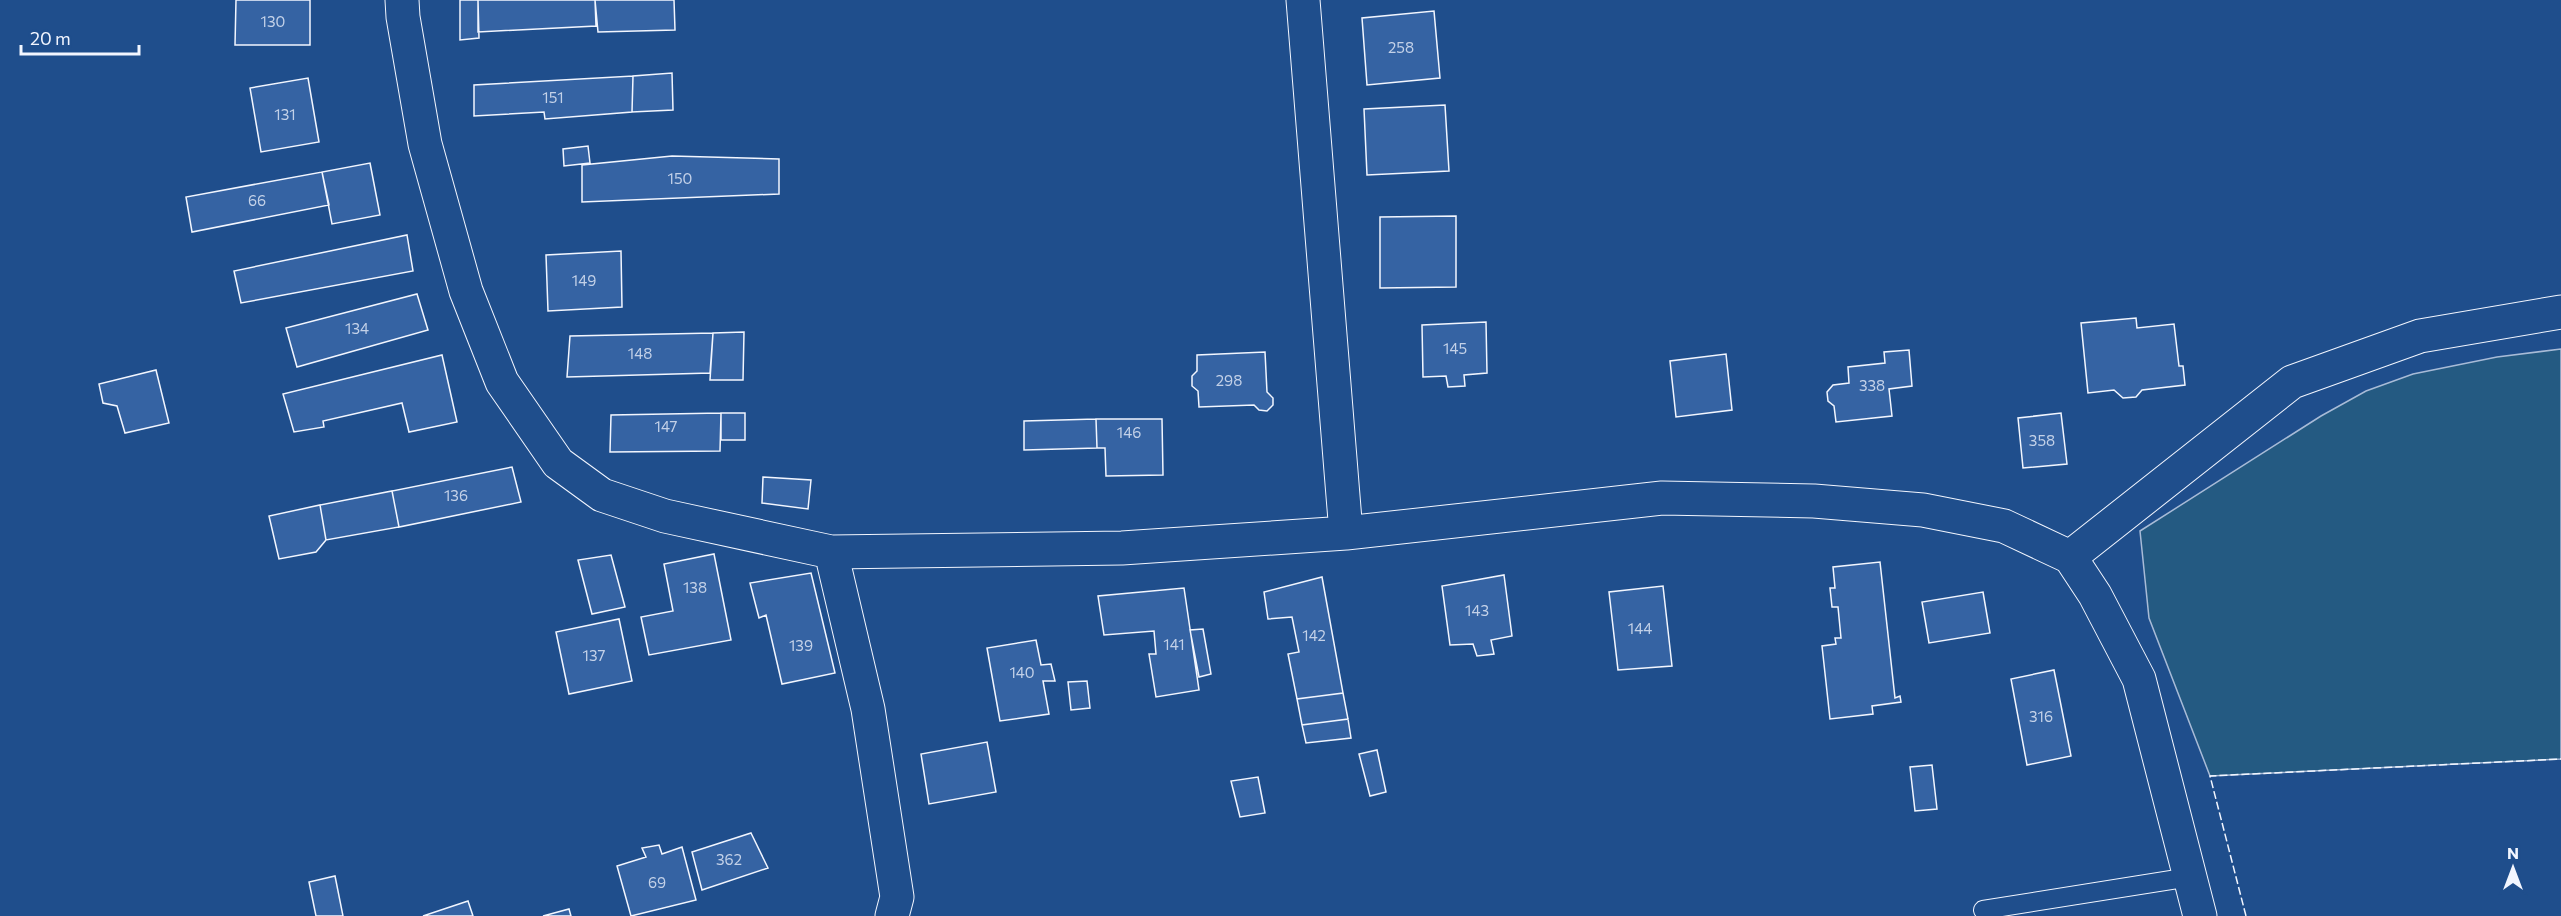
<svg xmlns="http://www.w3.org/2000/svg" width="2561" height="916" font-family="Commissioner,sans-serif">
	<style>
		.green { fill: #245a82; stroke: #a8bbd7; stroke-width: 1.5 }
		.building { fill: #3563a3; stroke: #f2f6ff; stroke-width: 1.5 }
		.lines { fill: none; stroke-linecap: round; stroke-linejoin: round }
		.service-casing { stroke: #f2f6ff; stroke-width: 20 }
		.minor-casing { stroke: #f2f6ff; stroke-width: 35 }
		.service { stroke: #1f4e8c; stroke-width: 18 }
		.minor { stroke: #1f4e8c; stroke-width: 33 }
		.fence { stroke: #f2f6ff; stroke-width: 1.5; stroke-dasharray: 8 3; stroke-linecap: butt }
		.labels { text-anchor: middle; stroke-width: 4.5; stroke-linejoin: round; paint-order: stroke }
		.number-label { font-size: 15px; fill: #c3d1e8 }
	</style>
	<rect width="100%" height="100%" fill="#1f4e8c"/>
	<path class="green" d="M2561 349V759L2210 776 2149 618 2140 531 2321 416 2366 391 2413 374 2497 357Z"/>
	<path class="building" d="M236 0H310V45H235Z
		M460 0H478L479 38 460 40Z
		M478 0H595L596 26 478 32Z
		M595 0H674L675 30 598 32Z
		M1434 11 1440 78 1367 85 1362 18Z
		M672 73 673 110 632 112 633 76Z
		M633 76 632 112 545 119 544 112 474 116V85Z
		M308 78 319 142 261 152 250 88Z
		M1445 105 1449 171 1367 175 1364 109Z
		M588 146 590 163 564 166 563 149Z
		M672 156 779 159V194L582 202V165Z
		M370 163 380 215 332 224 322 172Z
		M322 172 329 205 192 232 186 197Z
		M1456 216V287L1380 288V217Z
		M407 235 413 271 241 303 234 271Z
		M621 251 622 307 548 311 546 255Z
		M417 294 428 330 297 367 286 328Z
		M2136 318 2137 328 2174 324 2179 366H2183L2185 385 2142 390 2136 397 2123 398 2114 390 2088 393 2081 323Z
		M1486 322 1487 373 1464 375 1465 386 1448 387 1446 376 1423 377 1422 325Z
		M744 332 743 380H710L713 333Z
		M713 333 710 373 567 377 570 336Z
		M1909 350 1912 386 1889 389 1892 416 1836 422 1834 406 1828 401 1827 392 1833 385 1849 383 1848 367 1885 363 1884 352Z
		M1265 352 1267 392 1273 398V405L1267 411 1259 410 1254 405 1199 407 1198 391 1192 386V376L1197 371V355Z
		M1726 354 1732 410 1676 417 1670 361Z
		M442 355 457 422 409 432 402 403 323 421 324 427 294 432 283 394Z
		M156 370 169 423 125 433 117 406 103 403 99 384Z
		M721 413 720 451 610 452 611 415Z
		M721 413H745V440H721Z
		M2061 413 2067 464 2023 468 2018 418Z
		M1096 419H1162L1163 475 1106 476 1105 448H1097Z
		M1096 419 1097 448 1024 450V421Z
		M512 467 521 502 399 527 392 491Z
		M763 477 811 480 808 509 762 503Z
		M392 491 399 527 326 540 320 505Z
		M320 505 326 540 316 552 279 559 269 516Z
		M714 554 731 640 649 655 641 617 673 611 664 564Z
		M611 555 625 607 592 614 578 560Z
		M1880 562 1895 698 1900 696 1901 702 1872 706 1873 714 1830 719 1822 646 1836 644 1835 638H1841L1838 607H1832L1830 588H1835L1833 567Z
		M811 573 835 673 782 684 766 615 759 618 750 583Z
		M1504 575 1512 636 1491 640 1494 654 1477 656 1473 644 1450 645 1442 586Z
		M1322 577 1343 693 1297 699 1288 654 1299 652 1292 617 1268 619 1264 592Z
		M1663 586 1672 666 1618 670 1609 592Z
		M1184 588 1199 690 1156 697 1149 654H1156L1154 631 1104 635 1098 596Z
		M1983 592 1990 633 1929 643 1922 602Z
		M619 619 632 681 569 694 556 632Z
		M1203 629 1211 674 1199 677 1190 630Z
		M1036 640 1041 665 1051 664 1055 681H1043L1049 714 1000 721 987 648Z
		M2054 670 2071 756 2027 765 2011 679Z
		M1087 681 1090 708 1071 710 1068 682Z
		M1343 693 1348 719 1302 725 1297 699Z
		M1348 719 1351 738 1306 743 1302 725Z
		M987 742 996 792 929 804 921 754Z
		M1377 750 1386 792 1370 796 1359 754Z
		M1932 765 1937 809 1915 811 1910 767Z
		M1258 777 1265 813 1240 817 1231 781Z
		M751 833 768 868 702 890 692 852Z
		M659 845 662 854 682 847 696 900 631 916 617 866 646 857 642 848Z
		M335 876 343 916H316L309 882Z
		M468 901 473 916H423Z
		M569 909 571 916H543Z"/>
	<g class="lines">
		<defs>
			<path id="service" d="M1983 910 2190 877"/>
			<path id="minor" d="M402 0 403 17 425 144 466 291 502 382 558 463 602 495 665 516 831 552 1122 548 1346 533 1662 498 1814 501 1923 510 2004 526 2070 557 2095 595 2139 679 2200 916
				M1303 0 1346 533
				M831 552 868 709 897 897 892 916
				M2070 557 2292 382 2420 336 2561 312"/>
		</defs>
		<use href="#service" class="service-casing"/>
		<use href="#minor" class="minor-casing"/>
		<use href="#service" class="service"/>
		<use href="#minor" class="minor"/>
		<path class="fence" d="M2246 916 2210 776 2561 759"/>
	</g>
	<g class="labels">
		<g class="number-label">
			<text x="273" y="27">130</text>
			<text x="1401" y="53">258</text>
			<text x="553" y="103">151</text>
			<text x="285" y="120">131</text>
			<text x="680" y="184">150</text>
			<text x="257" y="206">66</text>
			<text x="584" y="286">149</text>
			<text x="357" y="334">134</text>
			<text x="1455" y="354">145</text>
			<text x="640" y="359">148</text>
			<text x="1229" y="386">298</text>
			<text x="1872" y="391">338</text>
			<text x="666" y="432">147</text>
			<text x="1129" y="438">146</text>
			<text x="2042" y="446">358</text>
			<text x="456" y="501">136</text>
			<text x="695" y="593">138</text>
			<text x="1477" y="616">143</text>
			<text x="1640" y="634">144</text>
			<text x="1314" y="641">142</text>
			<text x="1174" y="650">141</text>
			<text x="801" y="651">139</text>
			<text x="594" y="661">137</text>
			<text x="1022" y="678">140</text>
			<text x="2041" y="722">316</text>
			<text x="729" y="865">362</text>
			<text x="657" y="888">69</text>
		</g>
	</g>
	<g transform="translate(2513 868)" stroke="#1f4e8c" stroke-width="4.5" paint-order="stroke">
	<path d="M0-4.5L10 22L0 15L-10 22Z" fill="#f2f6ff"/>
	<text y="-9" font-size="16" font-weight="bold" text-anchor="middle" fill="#f2f6ff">N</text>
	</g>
	<path d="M21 45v9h118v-9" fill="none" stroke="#f2f6ff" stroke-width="3"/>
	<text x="30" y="45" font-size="18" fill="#f2f6ff" stroke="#1f4e8c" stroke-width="4.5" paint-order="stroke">20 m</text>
</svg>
